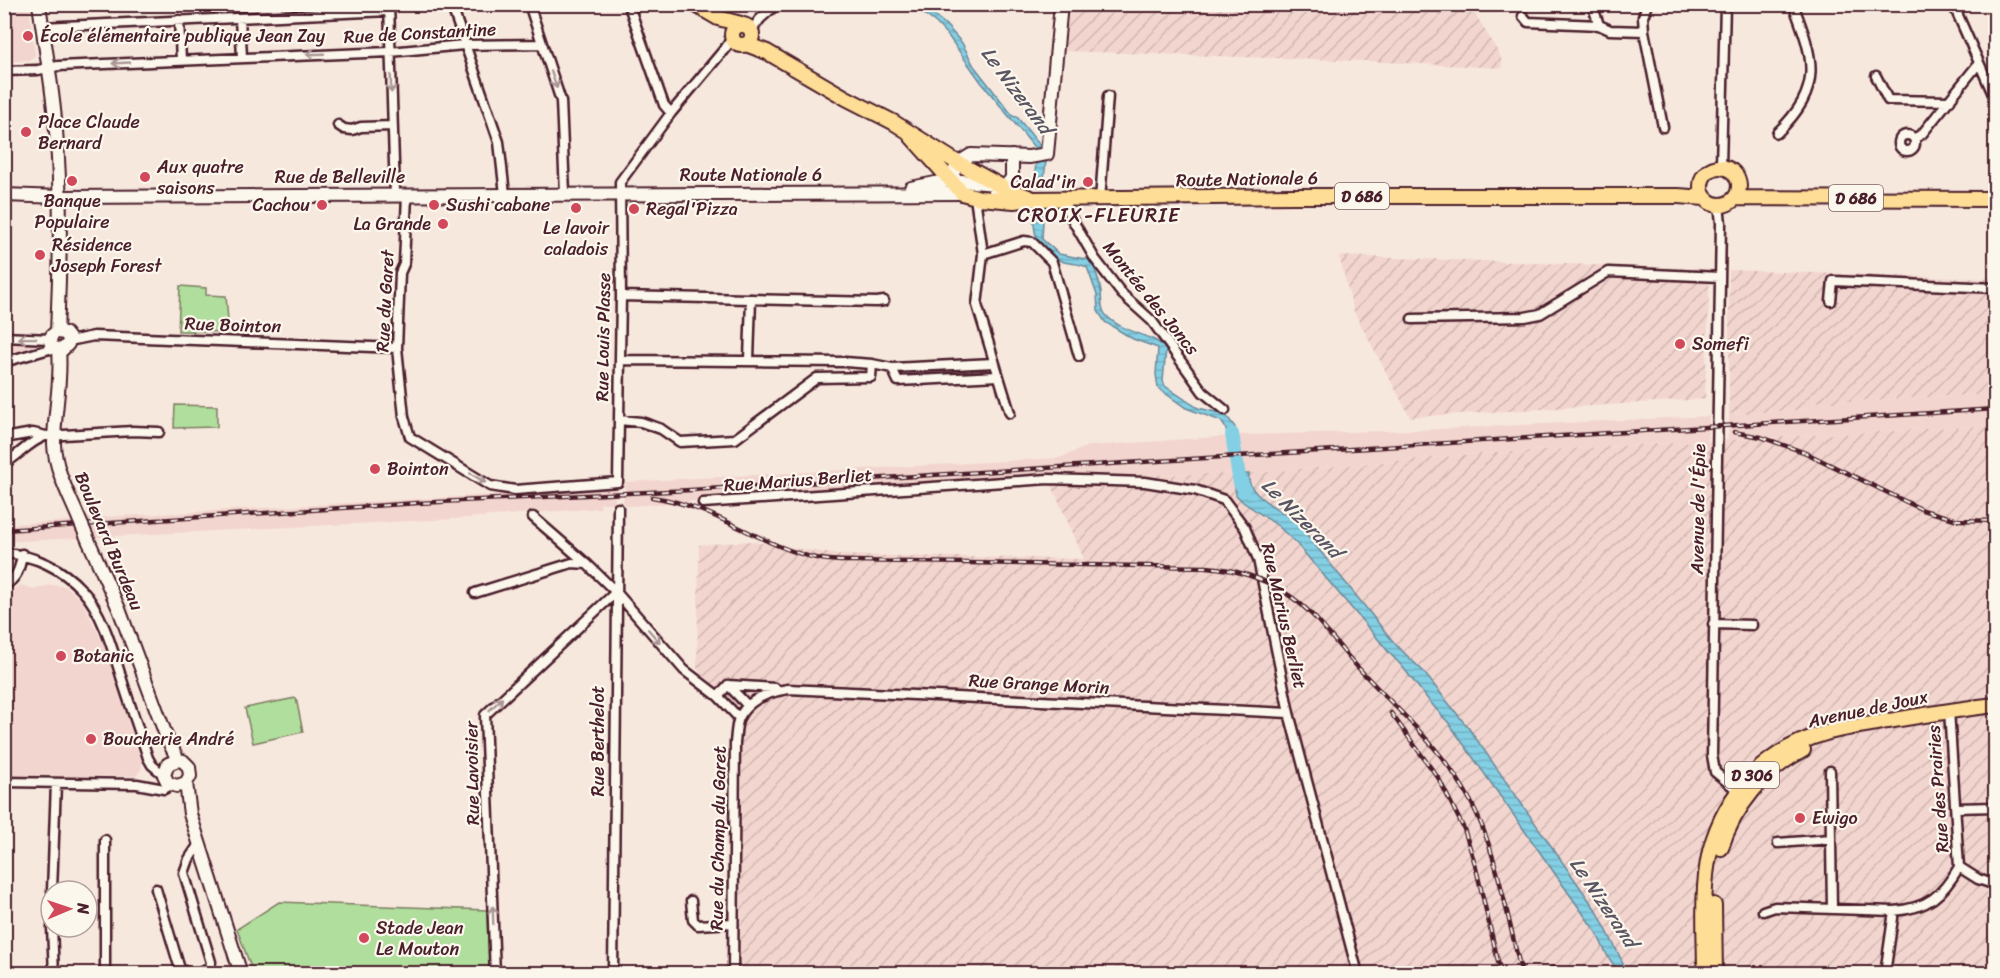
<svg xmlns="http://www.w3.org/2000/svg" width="2000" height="978" font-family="Sriracha,sans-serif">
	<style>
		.built { fill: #f2d5ce }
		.industrial { fill: url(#industrial-furrows) }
		.park { fill: #b0de9c; stroke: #7d7e64; stroke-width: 1.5 }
		.water { fill: url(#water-rules); stroke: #6c8999; stroke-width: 1.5 }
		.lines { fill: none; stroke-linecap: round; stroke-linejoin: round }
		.river { stroke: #83cfe3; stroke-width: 14 }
		.street-casing { stroke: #4a1f2b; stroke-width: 13 }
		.secondary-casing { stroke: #4a1f2b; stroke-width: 16 }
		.primary-casing { stroke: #4a1f2b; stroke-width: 18 }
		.street { stroke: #fbf7ec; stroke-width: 8 }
		.secondary { stroke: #fbf7ec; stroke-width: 12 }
		.primary { stroke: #fedd96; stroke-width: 14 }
		.rail-casing { stroke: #4a1f2b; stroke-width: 4.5 }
		.rail { stroke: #fbf7ec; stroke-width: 2; stroke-dasharray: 7; stroke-linecap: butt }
		.secondary-bridge-casing { stroke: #4a1f2b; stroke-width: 16; stroke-linecap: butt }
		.secondary-bridge { stroke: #fbf7ec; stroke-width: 12 }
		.oneway { stroke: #ab9695 }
		.poi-dot { fill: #d1495b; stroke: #fbf7ec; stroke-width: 2 }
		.labels { text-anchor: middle; stroke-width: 4.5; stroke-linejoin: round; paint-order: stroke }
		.shield { fill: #fbf7ec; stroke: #7f6065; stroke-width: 1.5 }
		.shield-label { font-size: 16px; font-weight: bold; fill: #4a1f2b }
		.street-label { font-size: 18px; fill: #4a1f2b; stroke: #fbf7ec }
		.poi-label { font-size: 18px; fill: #4a1f2b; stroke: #fbf7ec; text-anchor: start }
		.water-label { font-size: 20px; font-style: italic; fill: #5b5462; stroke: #fbf7ec }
		.neighbourhood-label { font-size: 20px; letter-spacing: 1.5px; fill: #4a1f2b; stroke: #fbf7ec }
	</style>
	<defs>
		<pattern id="industrial-furrows" width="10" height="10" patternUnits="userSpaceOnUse" patternTransform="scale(1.5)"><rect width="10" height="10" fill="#f2d5ce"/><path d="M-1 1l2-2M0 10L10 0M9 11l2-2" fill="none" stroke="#d1b6b1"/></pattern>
		<pattern id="water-rules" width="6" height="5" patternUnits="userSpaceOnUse" patternTransform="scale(1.5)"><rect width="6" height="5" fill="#83cfe3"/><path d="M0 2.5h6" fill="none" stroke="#73b1c3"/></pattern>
	</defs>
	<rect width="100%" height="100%" fill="#f7e8de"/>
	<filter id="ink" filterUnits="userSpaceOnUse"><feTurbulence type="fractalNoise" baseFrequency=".0167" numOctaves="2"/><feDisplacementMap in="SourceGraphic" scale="12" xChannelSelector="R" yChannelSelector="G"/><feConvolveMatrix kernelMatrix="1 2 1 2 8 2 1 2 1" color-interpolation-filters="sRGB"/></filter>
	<g filter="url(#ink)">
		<path class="built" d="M5 4 29 5 35 55 30 60 5 62Z
			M5 340 33 342V347L5 354Z
			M1995 394V425L1728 440 1729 414 1809 409 1810 403Z
			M1709 416 1708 441 1477 454 1255 473 1048 477 627 506 623 502 626 482 1059 458 1088 446 1245 435 1417 430Z
			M615 488V503H601L600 508 453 519 95 537 86 518Z
			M71 521 79 538 5 542V524Z
			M21 585 34 589 51 585 65 586 82 600 104 646 142 763 141 770 136 776 15 777 11 774 9 770 5 597 7 593Z"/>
		<path class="industrial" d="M1470 5 1501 57 1502 68 1364 61 1065 51 1069 5Z
			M1339 256 1710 269 1705 399 1410 417 1354 312Z
			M1729 270 1995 279V394L1810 403V409L1729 414Z
			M1995 425V973H740L742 733 697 668 699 545 749 541 839 555 1084 559 1048 477 1255 473 1477 454Z"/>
		<path class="park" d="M180 286 206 288V295L226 296 229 332 178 331Z
			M175 405 217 406V427L174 428Z
			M296 698 303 732 253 743 245 708Z
			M279 902 487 910 489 973H253L237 929Z"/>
		<path class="water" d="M912 5H922L946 25 962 43 974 66 1013 116 1017 117 1039 144 1041 150H1034V147L981 82 949 37 936 23Z
			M1036 161H1046L1043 187 1034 186Z
			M1033 204H1044L1042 239 1059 254 1090 260C1095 268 1099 281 1101 291 1102 299 1100 307 1105 314 1120 333 1155 334 1166 349L1163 381 1165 386 1198 408 1225 414 1235 427 1238 450H1234L1225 427 1221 421 1186 408 1158 388 1156 374 1158 348 1133 339 1105 322 1098 311 1097 295 1087 267C1080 263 1072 264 1064 262 1034 253 1033 230 1033 204Z
			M1233 470 1242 474H1249C1245 497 1285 510 1299 525L1396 645 1422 670 1470 730 1598 913 1628 973H1619L1607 955 1596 932 1448 722C1432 706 1419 688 1405 670 1398 661 1389 654 1383 645L1296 543 1278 526 1243 502 1236 495Z"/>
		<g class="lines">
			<path class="river" d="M1232 434 1240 483 1244 488"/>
			<defs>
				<path id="street" d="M389 4 395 195
					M451 4 499 142 505 194
					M529 4 561 101 565 193
					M1592 4 1599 25 1610 30 1644 31
					M1647 4 1643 17 1644 31 1663 127
					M1953 4 1996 101
					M629 6 664 105 671 113
					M1523 16 1528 22 1599 25
					M240 18 242 57
					M179 20 181 60
					M42 27 389 11
					M751 31 760 19 777 4
					M4 71 38 70 58 66 390 52 464 45 542 44
					M1876 76 1888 100 1950 101
					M338 125 344 129 352 130 361 127 392 126
					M1777 133C1824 88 1814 59 1793 4
					M1899 143a8 8 0 1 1 16 0a8 8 0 1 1-16 0Z
					M1914 139 1922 134 1979 63
					M1721 166 1725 4
					M407 195 404 264 400 273 397 348 404 417 410 437 490 486 515 490 618 482 621 296 620 182 671 113 727 46 732 37
					M975 197 983 254 1024 241 1032 242 1052 262 1079 356
					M1061 200 1095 259 1122 294 1152 321 1203 392 1225 410
					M1100 200 1108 96
					M1719 205 1721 223 1712 755 1715 772 1742 794
					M983 254 977 305 1010 413
					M621 296 877 302 884 301
					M1831 301 1833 281 1996 288
					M1412 319 1525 317 1540 314 1608 272 1720 277
					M4 337 50 339
					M69 341 94 336 397 348
					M620 360 845 362 872 364 892 368
					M749 360 751 299
					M4 362 53 348
					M994 363 892 368 898 381 998 376
					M619 420 641 422 661 429 680 442 735 439 817 378 871 377 872 364
					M4 438 33 433 46 436 133 431 159 432
					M4 464C18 456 30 441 45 436
					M703 503 1048 479 1145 482 1195 490 1224 500 1245 528 1258 559 1289 713 1358 974
					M533 517 587 564
					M4 553C34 555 62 568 82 590 103 612 114 654 123 683 131 708 140 733 148 758L152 765 164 775
					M4 586C17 578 20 569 22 554
					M475 593 572 563 587 564 616 592 684 670 718 696 739 718
					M1713 624 1752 625
					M728 685 775 688
					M718 696 728 685 748 706
					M1830 771 1832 909
					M4 782 137 784 164 789 171 785
					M1956 808 1996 807
					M105 840V974
					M1778 843 1831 839
					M1959 867 1978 879 1996 885
					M156 889 180 969 190 974
					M52 891 56 783
					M691 901 693 920 698 925 733 923
					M1763 911 1775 907 1894 911C1928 908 1942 896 1959 867L1949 710
					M52 927 54 974
					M1553 972V974
					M197 974 210 967 211 962 184 873 189 859 199 844
					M495 974 485 715 616 592
					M613 974 618 508
					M733 974 735 743C736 735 736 725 739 718 748 699 769 692 788 689L1289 713
					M1885 974 1894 911"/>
				<path id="secondary" d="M39 4C45 47 53 88 56 131 62 198 60 265 57 332 50 335 48 341 53 348L62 350 68 344 69 338 65 333 57 332
					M950 180 958 163 971 155 1029 157 1047 154 1061 4
					M911 188 950 180 995 184
					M995 190 1004 188 1012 178V156
					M4 195 60 197 962 193
					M59 350C62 382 54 412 54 444 55 470 69 495 79 519
					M89 542 119 609 167 738 178 760
					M186 783 177 786 168 783 164 775 168 764 178 760 183 761 189 767 190 776 186 783 190 814 241 974"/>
				<path id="primary" d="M694 4 718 18 741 24
					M732 35a10 10 0 1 1 20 0a10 10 0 1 1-20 0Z
					M746 44 767 52 846 98 893 122 958 163 1004 188 1031 198
					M910 135 962 193 980 198 1014 201 1033 199 1295 196H1678L1705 198
					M1701 186a19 19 0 1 1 38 0a19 19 0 1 1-38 0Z
					M1735 198 1996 199
					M1721 848C1733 808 1765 769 1803 750
					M1714 905 1715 974
					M1705 974C1705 934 1701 890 1710 851 1726 790 1769 748 1829 732 1848 727 1868 725 1888 721 1924 715 1959 709 1996 705"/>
			</defs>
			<use href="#street" class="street-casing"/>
			<use href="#secondary" class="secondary-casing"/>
			<use href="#primary" class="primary-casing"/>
			<use href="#street" class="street"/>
			<use href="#secondary" class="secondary"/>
			<use href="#primary" class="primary"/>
			<defs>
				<path id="rail" d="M1734 432 1761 437 1806 453 1923 510 1958 520 1996 521
					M652 497C715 506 758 545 816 558 828 561 841 561 853 561L1206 567C1234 569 1264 578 1287 594 1315 612 1331 638 1353 662 1394 708 1441 745 1470 800 1497 850 1507 918 1522 974
					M4 530 418 503 691 490 1996 409
					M1391 713 1439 779 1464 829 1475 864 1501 974"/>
			</defs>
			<use href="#rail" class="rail-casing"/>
			<use href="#rail" class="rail"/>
			<defs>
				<path id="secondary-bridge" d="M79 519 89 542"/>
			</defs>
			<use href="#secondary-bridge" class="secondary-bridge-casing"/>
			<use href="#secondary-bridge" class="secondary-bridge"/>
		</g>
		<defs><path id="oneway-shaft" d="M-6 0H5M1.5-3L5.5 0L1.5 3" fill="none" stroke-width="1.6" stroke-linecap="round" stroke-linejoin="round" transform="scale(1.5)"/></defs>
		<g class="oneway">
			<use href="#oneway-shaft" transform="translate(315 54) rotate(178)"/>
			<use href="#oneway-shaft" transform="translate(121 63) rotate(177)"/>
			<use href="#oneway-shaft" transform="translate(554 80) rotate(71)"/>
			<use href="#oneway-shaft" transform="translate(391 84) rotate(88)"/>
			<use href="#oneway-shaft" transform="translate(27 338) rotate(-179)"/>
			<use href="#oneway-shaft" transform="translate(478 478) rotate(31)"/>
			<use href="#oneway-shaft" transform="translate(654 636) rotate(49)"/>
			<use href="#oneway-shaft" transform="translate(496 704) rotate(-43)"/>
			<use href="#oneway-shaft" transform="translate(493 915) rotate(-92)"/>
		</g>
	</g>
	<g class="poi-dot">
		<circle cx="28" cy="36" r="6"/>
		<circle cx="26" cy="132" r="6"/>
		<circle cx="145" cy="177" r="6"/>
		<circle cx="72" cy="181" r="6"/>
		<circle cx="1088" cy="182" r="6"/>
		<circle cx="322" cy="205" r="6"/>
		<circle cx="434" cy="205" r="6"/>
		<circle cx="576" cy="208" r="6"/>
		<circle cx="634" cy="209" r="6"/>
		<circle cx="443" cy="224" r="6"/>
		<circle cx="40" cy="255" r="6"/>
		<circle cx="1680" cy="344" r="6"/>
		<circle cx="375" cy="469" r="6"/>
		<circle cx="61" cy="656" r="6"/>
		<circle cx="91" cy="739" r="6"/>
		<circle cx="1800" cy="818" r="6"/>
		<circle cx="364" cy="938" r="6"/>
	</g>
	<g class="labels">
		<g class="shield">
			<rect x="1335" y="183" width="54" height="26" rx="4.5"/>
			<rect x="1829" y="185" width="54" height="26" rx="4.5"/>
			<rect x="1725" y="762" width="54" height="26" rx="4.5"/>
		</g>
		<g class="shield-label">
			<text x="1362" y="202">D 686</text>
			<text x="1856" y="204">D 686</text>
			<text x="1752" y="781">D 306</text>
		</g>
		<g class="street-label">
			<text transform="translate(420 33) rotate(-3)" y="6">Rue de Constantine</text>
			<text x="751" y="181">Route Nationale 6</text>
			<text x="340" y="183">Rue de Belleville</text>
			<text transform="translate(1247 179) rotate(-1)" y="6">Route Nationale 6</text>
			<text transform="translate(1151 298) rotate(51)" y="6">Montée des Joncs</text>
			<text transform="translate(385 301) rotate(-87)" y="6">Rue du Garet</text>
			<text transform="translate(233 325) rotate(2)" y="6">Rue Bointon</text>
			<text transform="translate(603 337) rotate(-89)" y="6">Rue Louis Plasse</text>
			<text transform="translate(798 480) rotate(-4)" y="6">Rue Marius Berliet</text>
			<text transform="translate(1698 509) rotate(-89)" y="6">Avenue de l'Épie</text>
			<text transform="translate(109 541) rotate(67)" y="6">Boulevard Burdeau</text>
			<text transform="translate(1284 616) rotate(77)" y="6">Rue Marius Berliet</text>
			<text transform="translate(1039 684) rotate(3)" y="6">Rue Grange Morin</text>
			<text transform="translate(1868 709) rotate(-12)" y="6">Avenue de Joux</text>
			<text transform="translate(598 741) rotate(-90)" y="6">Rue Berthelot</text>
			<text transform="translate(472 773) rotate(-91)" y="6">Rue Lavoisier</text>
			<text transform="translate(1938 789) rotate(-94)" y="6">Rue des Prairies</text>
			<text transform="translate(718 838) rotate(-89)" y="6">Rue du Champ du Garet</text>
		</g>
		<g class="poi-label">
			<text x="40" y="42">École élémentaire publique Jean Zay</text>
			<text x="38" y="128">Place Claude<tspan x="38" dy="21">Bernard</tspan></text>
			<text x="157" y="173">Aux quatre<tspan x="157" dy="21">saisons</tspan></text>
			<text x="1076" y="188" text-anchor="end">Calad'in</text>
			<text x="72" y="207" text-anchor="middle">Banque<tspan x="72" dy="21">Populaire</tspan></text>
			<text x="310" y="211" text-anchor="end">Cachou</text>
			<text x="446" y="211">Sushi cabane</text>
			<text x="646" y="215">Regal'Pizza</text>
			<text x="431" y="230" text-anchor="end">La Grande</text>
			<text x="576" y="234" text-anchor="middle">Le lavoir<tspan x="576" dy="21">caladois</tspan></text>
			<text x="52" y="251">Résidence<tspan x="52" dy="21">Joseph Forest</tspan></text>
			<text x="1692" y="350">Somefi</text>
			<text x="387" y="475">Bointon</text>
			<text x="73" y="662">Botanic</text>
			<text x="103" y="745">Boucherie André</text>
			<text x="1812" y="824">Ewigo</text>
			<text x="376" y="934">Stade Jean<tspan x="376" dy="21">Le Mouton</tspan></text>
		</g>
		<g class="water-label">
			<text transform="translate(1017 90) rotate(53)" y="7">Le Nizerand</text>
			<text transform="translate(1302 518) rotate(45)" y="7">Le Nizerand</text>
			<text transform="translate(1604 902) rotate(56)" y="7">Le Nizerand</text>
		</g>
		<g class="neighbourhood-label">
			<text x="1099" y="222">CROIX-FLEURIE</text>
		</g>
	</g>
	<rect width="2000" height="978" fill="none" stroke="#fbf7ec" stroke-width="24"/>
	<rect x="12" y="12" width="1976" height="954" fill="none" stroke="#4a1f2b" stroke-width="2" filter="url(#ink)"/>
	<g transform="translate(69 909) rotate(88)"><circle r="28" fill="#fbf7ec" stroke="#b4a19f" stroke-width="1.5"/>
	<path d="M0-4.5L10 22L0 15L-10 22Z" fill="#d1495b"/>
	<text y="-9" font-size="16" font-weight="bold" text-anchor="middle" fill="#4a1f2b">N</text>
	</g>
</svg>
